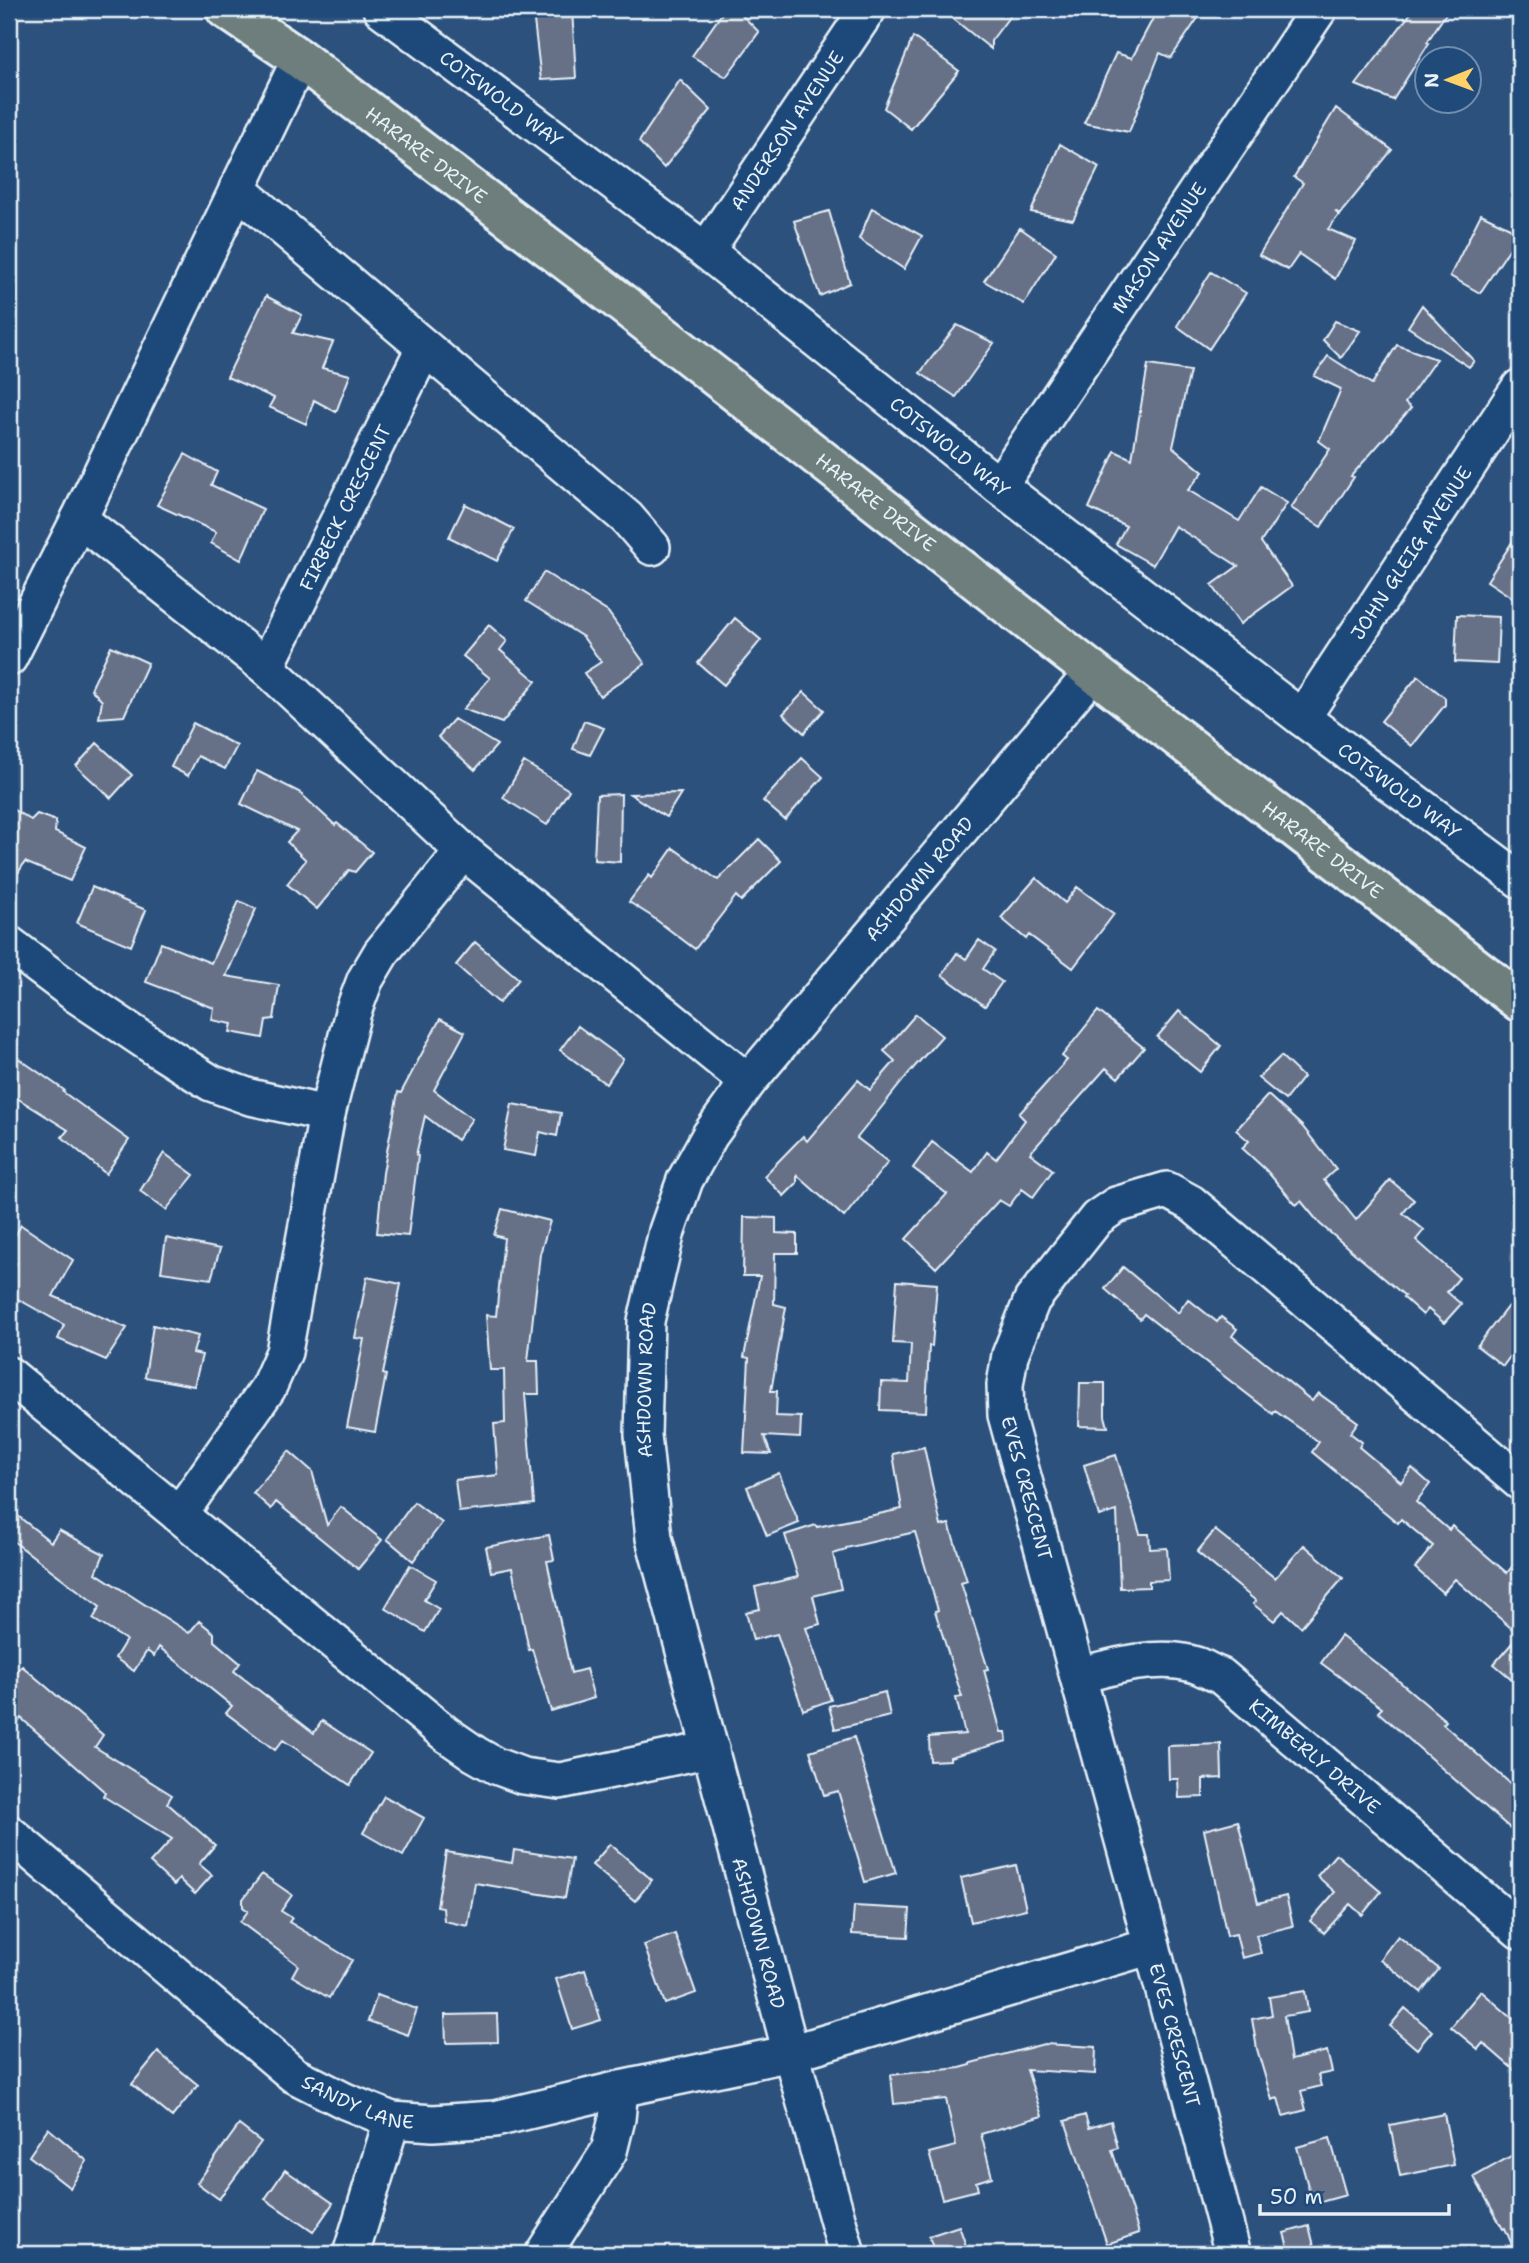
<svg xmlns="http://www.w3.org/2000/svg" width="1529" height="2263" font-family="'Shantell Sans',sans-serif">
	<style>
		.building { fill: #666f87; stroke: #e8f1f8; stroke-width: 2 }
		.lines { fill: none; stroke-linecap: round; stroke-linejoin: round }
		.minor-casing { stroke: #e8f1f8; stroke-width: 40 }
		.major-casing { stroke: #e8f1f8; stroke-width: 44 }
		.minor { stroke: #1f4a7a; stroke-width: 35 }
		.major { stroke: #6d7e7c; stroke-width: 38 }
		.labels { text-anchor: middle; stroke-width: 5; stroke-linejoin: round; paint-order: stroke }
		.street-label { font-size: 19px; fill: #e8f1f8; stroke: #1f4a7a }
	</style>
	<rect width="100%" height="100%" fill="#2d517d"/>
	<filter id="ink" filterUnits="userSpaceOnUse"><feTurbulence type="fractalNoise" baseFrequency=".0143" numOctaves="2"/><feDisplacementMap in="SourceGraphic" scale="14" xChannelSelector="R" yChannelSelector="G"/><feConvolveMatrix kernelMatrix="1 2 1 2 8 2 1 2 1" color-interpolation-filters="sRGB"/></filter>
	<g filter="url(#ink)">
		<path class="building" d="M572 9 576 78 541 80 533 12Z
			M725 9H736L759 32 726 77 692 56Z
			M941 9H1015L991 41V49Z
			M1158 9H1204L1171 58 1160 53 1129 132 1084 123 1116 53 1132 58Z
			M1414 9H1449L1427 42 1429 43 1393 100 1356 85Z
			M913 37 959 71 911 129 884 108Z
			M680 80 711 110 664 168 639 142Z
			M1336 108 1392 150 1340 214 1335 211 1339 215 1328 229 1356 241 1335 279 1299 254 1288 270 1259 255 1303 183 1294 177Z
			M1060 144 1099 167 1073 220 1031 212Z
			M872 208 922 236 904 269 859 239Z
			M829 211 850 283 820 296 794 221Z
			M1481 214 1520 233 1480 293 1450 276Z
			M1020 228 1056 253 1024 304 984 281Z
			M1211 272 1246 293 1209 349 1177 326Z
			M266 296 302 315 293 333 333 342 322 368 350 375 336 412 314 400 306 424 269 407 274 398 227 377Z
			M1422 305 1474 361 1469 367 1408 327Z
			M1335 321 1360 331 1341 358 1323 340Z
			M957 325 994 343 956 397 920 373Z
			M1397 345 1436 359 1405 403 1411 408 1351 476 1354 477 1321 527 1291 508 1330 449 1319 441 1341 389 1314 376 1328 356 1372 384Z
			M1148 365 1190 371 1173 447 1203 472 1188 490 1239 521 1261 487 1287 503 1261 542 1292 586 1240 624 1212 585 1238 566 1175 526 1153 565 1116 544 1126 526 1089 508 1115 451 1132 459Z
			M185 454 217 472 211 485 263 509 241 560 211 543 216 532 157 505Z
			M465 504 514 529 497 561 449 537Z
			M1520 530V603L1487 581Z
			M544 572 608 612 645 664 600 696 584 673 601 662 583 637 526 601Z
			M1457 615 1499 617 1497 664 1455 662Z
			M735 618 761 640 724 685 698 663Z
			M489 625 507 641 500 650 536 681 502 723 463 709 490 678 463 656Z
			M111 646 148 663 124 716 99 718 102 701 91 689Z
			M1418 676 1445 698V705L1412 746 1381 721Z
			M804 692 824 710 804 733 783 714Z
			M454 719 497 745 475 770 438 737Z
			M584 721 604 728 590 755 573 749Z
			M193 723 237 746 225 769 198 756 188 776 171 767Z
			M97 743 132 775 111 798 76 766Z
			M802 758 823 777 785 820 763 801Z
			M524 762 569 790 547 825 503 798Z
			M257 771 299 792 335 825 337 823 372 852 355 872 349 870 317 909 287 884 306 860 287 842 297 831 241 804Z
			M681 793 666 817 630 794Z
			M621 794 620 862 594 860 597 795Z
			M9 807 31 820 37 814 56 821 55 832 86 847 70 881 25 862 9 887Z
			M759 839 781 861 741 901 736 896 695 949 651 916 629 902 649 875 652 878 673 848 718 880Z
			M1036 878 1065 903 1077 887 1114 914 1073 968 1029 935 1026 939 1001 918Z
			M92 887 146 910 131 946 77 923Z
			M239 901 256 909 226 976 279 985 274 1019 266 1020 263 1038 230 1032 232 1024 212 1020 214 1008 146 982 161 943 211 963Z
			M979 940 995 951 983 969 1002 982 985 1006 942 975 957 953 966 959Z
			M475 942 519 979 499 1003 456 965Z
			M1098 1011 1144 1048 1118 1078 1106 1068 1030 1153 1053 1170 1033 1197 1022 1189 1009 1206 999 1200 936 1268 906 1239 947 1194 913 1168 932 1142 973 1172 987 1152 996 1159 1025 1120 1019 1114 1067 1060 1062 1056Z
			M1179 1011 1221 1046 1200 1072 1157 1037Z
			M916 1014 942 1036 909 1073 857 1138 888 1162 844 1217 797 1175V1183L784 1196 764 1176 803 1136 807 1141 858 1080 870 1090 895 1061 884 1051Z
			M440 1019 465 1032 434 1090 472 1119 457 1140 425 1116 416 1155 418 1156 408 1236 377 1233 383 1173 398 1092 401 1093Z
			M578 1026 623 1059 606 1084 560 1050Z
			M1281 1056 1303 1077 1285 1100 1258 1078Z
			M18 1058 64 1090 63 1092 129 1140 106 1174 62 1137 68 1130 9 1093V1073Z
			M1268 1095 1302 1126 1336 1169 1324 1180 1356 1220 1390 1180 1414 1200 1403 1213 1424 1230 1416 1240 1459 1278 1447 1292 1461 1304 1444 1323 1428 1309 1423 1315 1403 1297 1405 1296 1320 1224 1301 1201 1296 1205 1266 1170 1242 1148 1249 1141 1236 1130Z
			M512 1104 561 1113 557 1136 540 1132 536 1156 503 1150Z
			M164 1153 194 1175 166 1210 140 1191Z
			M502 1209 550 1221 540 1254 528 1361H538L539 1394H525L534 1504 459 1512 455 1480 498 1475 494 1424 505 1423 504 1370H490L486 1315 496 1316 504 1238 494 1235Z
			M744 1217 776 1218V1233L797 1234V1253H775L774 1304 786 1307 771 1391H777L776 1416 801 1417 800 1438 764 1436 771 1454 744 1453 749 1358 744 1357 760 1276H743Z
			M21 1225 73 1260 53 1296 127 1328 106 1360 58 1339 64 1325 9 1294V1278L16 1263 9 1257V1247Z
			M166 1238 220 1249 211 1279 161 1272Z
			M1123 1267 1178 1313 1188 1299 1217 1322 1221 1317 1237 1329 1232 1336 1312 1401 1318 1393 1358 1422 1350 1433 1362 1442 1359 1447 1401 1482 1412 1468 1430 1484 1416 1502 1449 1530 1452 1526 1507 1573 1520 1557V1686L1494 1664 1519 1635 1455 1579 1443 1593 1415 1568 1433 1546 1401 1519 1398 1523 1312 1452 1319 1442 1275 1411 1273 1414 1144 1314 1140 1319 1105 1289Z
			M367 1277 401 1284 383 1374 386 1375 375 1432 347 1427 364 1339 355 1338Z
			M897 1281 937 1284 932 1346H929L926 1412 880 1410 881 1382 909 1383 911 1344 893 1343Z
			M1508 1306 1520 1315V1343L1503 1366 1477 1346Z
			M153 1325 198 1336 193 1353 202 1355 194 1386 145 1377Z
			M1080 1383H1105V1416L1108 1427 1079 1426Z
			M924 1447 941 1526 949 1524 967 1581 961 1583 988 1669 984 1670 1001 1732H1006L1007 1741 950 1757V1760L930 1761 929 1737 965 1734 956 1698 962 1697 935 1611 938 1610 915 1532 846 1548V1550L833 1554 841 1589 813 1596 820 1624 806 1628 831 1700 803 1710 777 1634 753 1640 746 1612 760 1609 755 1587 798 1577 785 1535 816 1525 817 1527 902 1509 893 1454Z
			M289 1451 312 1471 327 1525 341 1507 382 1540 358 1569 276 1502 271 1509 253 1493Z
			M1116 1455 1140 1534H1149L1150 1549 1167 1548 1169 1580 1149 1581V1587L1120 1588 1117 1511 1099 1516 1084 1465Z
			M779 1473 799 1523 767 1536 747 1487Z
			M414 1502 442 1523 413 1561 387 1539Z
			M9 1509 51 1542 59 1530 104 1554 96 1573 189 1633 199 1621 214 1633V1641L240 1663 234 1671 314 1733 322 1721 371 1753 350 1785 283 1740 275 1750 226 1713 232 1706 159 1647 154 1656 147 1651 134 1671 115 1658 126 1640 93 1619 100 1607 9 1538Z
			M1215 1530 1275 1578 1304 1545 1343 1578 1301 1627 1283 1611 1274 1621 1253 1604 1256 1601 1197 1552Z
			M549 1535 554 1560 547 1561 571 1673 586 1669 594 1698 551 1711 532 1649 529 1650 512 1568 491 1572 486 1547Z
			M410 1565 436 1580 424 1600 439 1609 425 1632 385 1608Z
			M1341 1636 1394 1677 1446 1721 1443 1724 1520 1792V1837L1378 1712 1382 1708 1321 1663Z
			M22 1666 103 1735 95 1747 172 1795 167 1803 215 1845 199 1864 212 1875 195 1894 179 1879 174 1885 150 1863 172 1839 103 1796 105 1792 21 1718 9 1737V1679Z
			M885 1692 890 1716 835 1729 829 1706Z
			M854 1737 896 1873 865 1882 838 1791 824 1795 810 1751Z
			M1221 1744 1222 1778 1203 1779V1797L1179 1798 1178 1779H1169L1168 1746Z
			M384 1796 424 1818 403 1856 363 1833Z
			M1238 1821 1258 1903 1286 1896 1293 1926 1256 1935 1261 1953 1242 1958 1236 1934 1227 1936 1204 1830Z
			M610 1844 652 1880 635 1901 592 1865Z
			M514 1850 572 1859 565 1898 475 1883 468 1926 444 1921 443 1907 437 1906 446 1852 512 1863Z
			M1336 1854 1381 1892 1362 1915 1350 1904 1324 1933 1310 1921 1335 1892 1317 1876Z
			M1016 1865 1026 1909 971 1922 961 1878Z
			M262 1874 292 1895 281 1911 292 1918 289 1922 352 1960 329 1998 292 1976 298 1965 240 1922 248 1911 243 1907V1899Z
			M854 1906 910 1909 908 1937 852 1934Z
			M675 1934 696 1993 665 2004 644 1945Z
			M1398 1936 1439 1969 1421 1992 1380 1959Z
			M585 1970 601 2020 572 2029 556 1979Z
			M1305 1991 1308 2012 1284 2016 1291 2060 1327 2051 1332 2072 1318 2075 1321 2086 1301 2091 1306 2110 1283 2116 1278 2098 1272 2100 1257 2049 1252 2019 1272 2015 1269 1997Z
			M1481 1991 1520 2025V2075L1483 2043 1478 2049 1451 2027Z
			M377 1995 417 2009 408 2035 368 2021Z
			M1405 2008 1432 2031 1417 2049 1390 2026Z
			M497 2014 498 2042 446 2043 445 2015Z
			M1044 2044 1096 2047 1095 2074 1027 2070 1042 2116 981 2134 992 2177 976 2182 978 2190 942 2199 929 2153 956 2146 946 2099 894 2104 891 2075 960 2068 971 2065V2063Z
			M158 2052 198 2085 172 2117 132 2084Z
			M1444 2114 1454 2165 1400 2176 1390 2125Z
			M1085 2115 1089 2128 1111 2121 1118 2148 1112 2150 1139 2233 1107 2244 1065 2121Z
			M239 2125 261 2142 219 2199 197 2183Z
			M48 2128 87 2161 70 2188 29 2156Z
			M1330 2138 1346 2195 1313 2204 1297 2147Z
			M1520 2151V2254H1516L1505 2228 1503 2229 1474 2177Z
			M285 2170 333 2203 313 2232 265 2199Z
			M959 2226 969 2254H935L929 2236Z
			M1309 2226 1316 2254H1290L1284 2233Z"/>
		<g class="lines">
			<defs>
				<g id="minor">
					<path id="s1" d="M381 9 706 251 999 486 1302 718 1520 880"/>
					<path d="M237 189 627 518 652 547"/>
					<path id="s2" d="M706 251 868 9"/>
					<path id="s3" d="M999 486 1319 9"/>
					<path d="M79 519 266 667 463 851 748 1082"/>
					<path d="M9 658 79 519 300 59"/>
					<path id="s4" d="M266 667 424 348"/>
					<path id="s5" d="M1302 718 1520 387"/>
					<path d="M9 944 78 996 154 1047 211 1083 250 1097 327 1114"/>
					<path d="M9 1375 446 1734 475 1754 496 1766 523 1776 560 1781 711 1749"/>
					<path d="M179 1515 268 1388 284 1352 327 1114 353 1012 365 980 381 953 463 851"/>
					<path id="s6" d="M1078 1676C1113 1666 1160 1653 1196 1665 1204 1668 1213 1673 1221 1676L1520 1931"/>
					<path id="s7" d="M9 1833 294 2075 345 2101 392 2120 433 2123 495 2119 620 2089 791 2053 1152 1946"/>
					<path d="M351 2254 392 2120"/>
					<path d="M543 2254 609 2151 617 2119 620 2089"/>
					<path id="s8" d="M847 2254 791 2053 654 1538 643 1435 646 1321 667 1231 685 1180 710 1135 748 1082 1093 672"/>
					<path d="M1233 2254 1152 1946 1006 1415 1005 1385 1010 1355 1032 1300 1097 1218 1116 1205 1167 1190 1191 1203 1520 1482"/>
				</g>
				<g id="major">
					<path id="s9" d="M226 9 300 59 605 290 1093 672 1520 1002"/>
				</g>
			</defs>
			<use href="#minor" class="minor-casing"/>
			<use href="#major" class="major-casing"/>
			<use href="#minor" class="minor"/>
			<use href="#major" class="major"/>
		</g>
	</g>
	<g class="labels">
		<g class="street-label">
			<text dy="7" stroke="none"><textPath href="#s1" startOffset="150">COTSWOLD WAY</textPath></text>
			<text dy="7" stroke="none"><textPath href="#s2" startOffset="145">ANDERSON AVENUE</textPath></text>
			<text dy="7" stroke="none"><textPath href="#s9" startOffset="248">HARARE DRIVE</textPath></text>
			<text dy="7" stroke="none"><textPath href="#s3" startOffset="287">MASON AVENUE</textPath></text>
			<text dy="7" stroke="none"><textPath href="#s1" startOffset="718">COTSWOLD WAY</textPath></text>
			<text dy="7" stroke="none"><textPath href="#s9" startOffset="816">HARARE DRIVE</textPath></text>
			<text dy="7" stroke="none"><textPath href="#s4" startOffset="178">FIRBECK CRESCENT</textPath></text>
			<text dy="7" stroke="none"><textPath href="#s5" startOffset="198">JOHN GLEIG AVENUE</textPath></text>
			<text dy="7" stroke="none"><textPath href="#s1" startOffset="1284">COTSWOLD WAY</textPath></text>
			<text dy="7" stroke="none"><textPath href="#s9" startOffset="1382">HARARE DRIVE</textPath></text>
			<text dy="7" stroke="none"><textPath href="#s8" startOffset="1488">ASHDOWN ROAD</textPath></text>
			<text dy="7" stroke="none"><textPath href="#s8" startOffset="900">ASHDOWN ROAD</textPath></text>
			<text transform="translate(1027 1488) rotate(75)" y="7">EVES CRESCENT</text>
			<text dy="7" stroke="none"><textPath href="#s6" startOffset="271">KIMBERLY DRIVE</textPath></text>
			<text transform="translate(759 1933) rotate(75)" y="7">ASHDOWN ROAD</text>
			<text transform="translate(1175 2035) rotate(75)" y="7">EVES CRESCENT</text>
			<text dy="7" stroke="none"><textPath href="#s7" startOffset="444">SANDY LANE</textPath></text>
		</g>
	</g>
	<rect width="1529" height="2263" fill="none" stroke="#1f4a7a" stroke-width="35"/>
	<rect x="18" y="18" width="1494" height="2228" fill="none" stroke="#e8f1f8" stroke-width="2.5" filter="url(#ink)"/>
	<g transform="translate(1448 80) rotate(269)"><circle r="33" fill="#1f4a7a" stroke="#6f8dac" stroke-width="2"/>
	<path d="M0-5L12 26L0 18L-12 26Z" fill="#ffd166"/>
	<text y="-10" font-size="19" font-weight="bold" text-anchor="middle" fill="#e8f1f8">N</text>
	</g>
	<path d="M1260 2204v10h189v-10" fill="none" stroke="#e8f1f8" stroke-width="3.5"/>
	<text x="1270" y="2204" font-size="21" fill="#e8f1f8" stroke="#1f4a7a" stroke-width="5" paint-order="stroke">50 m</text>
</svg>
